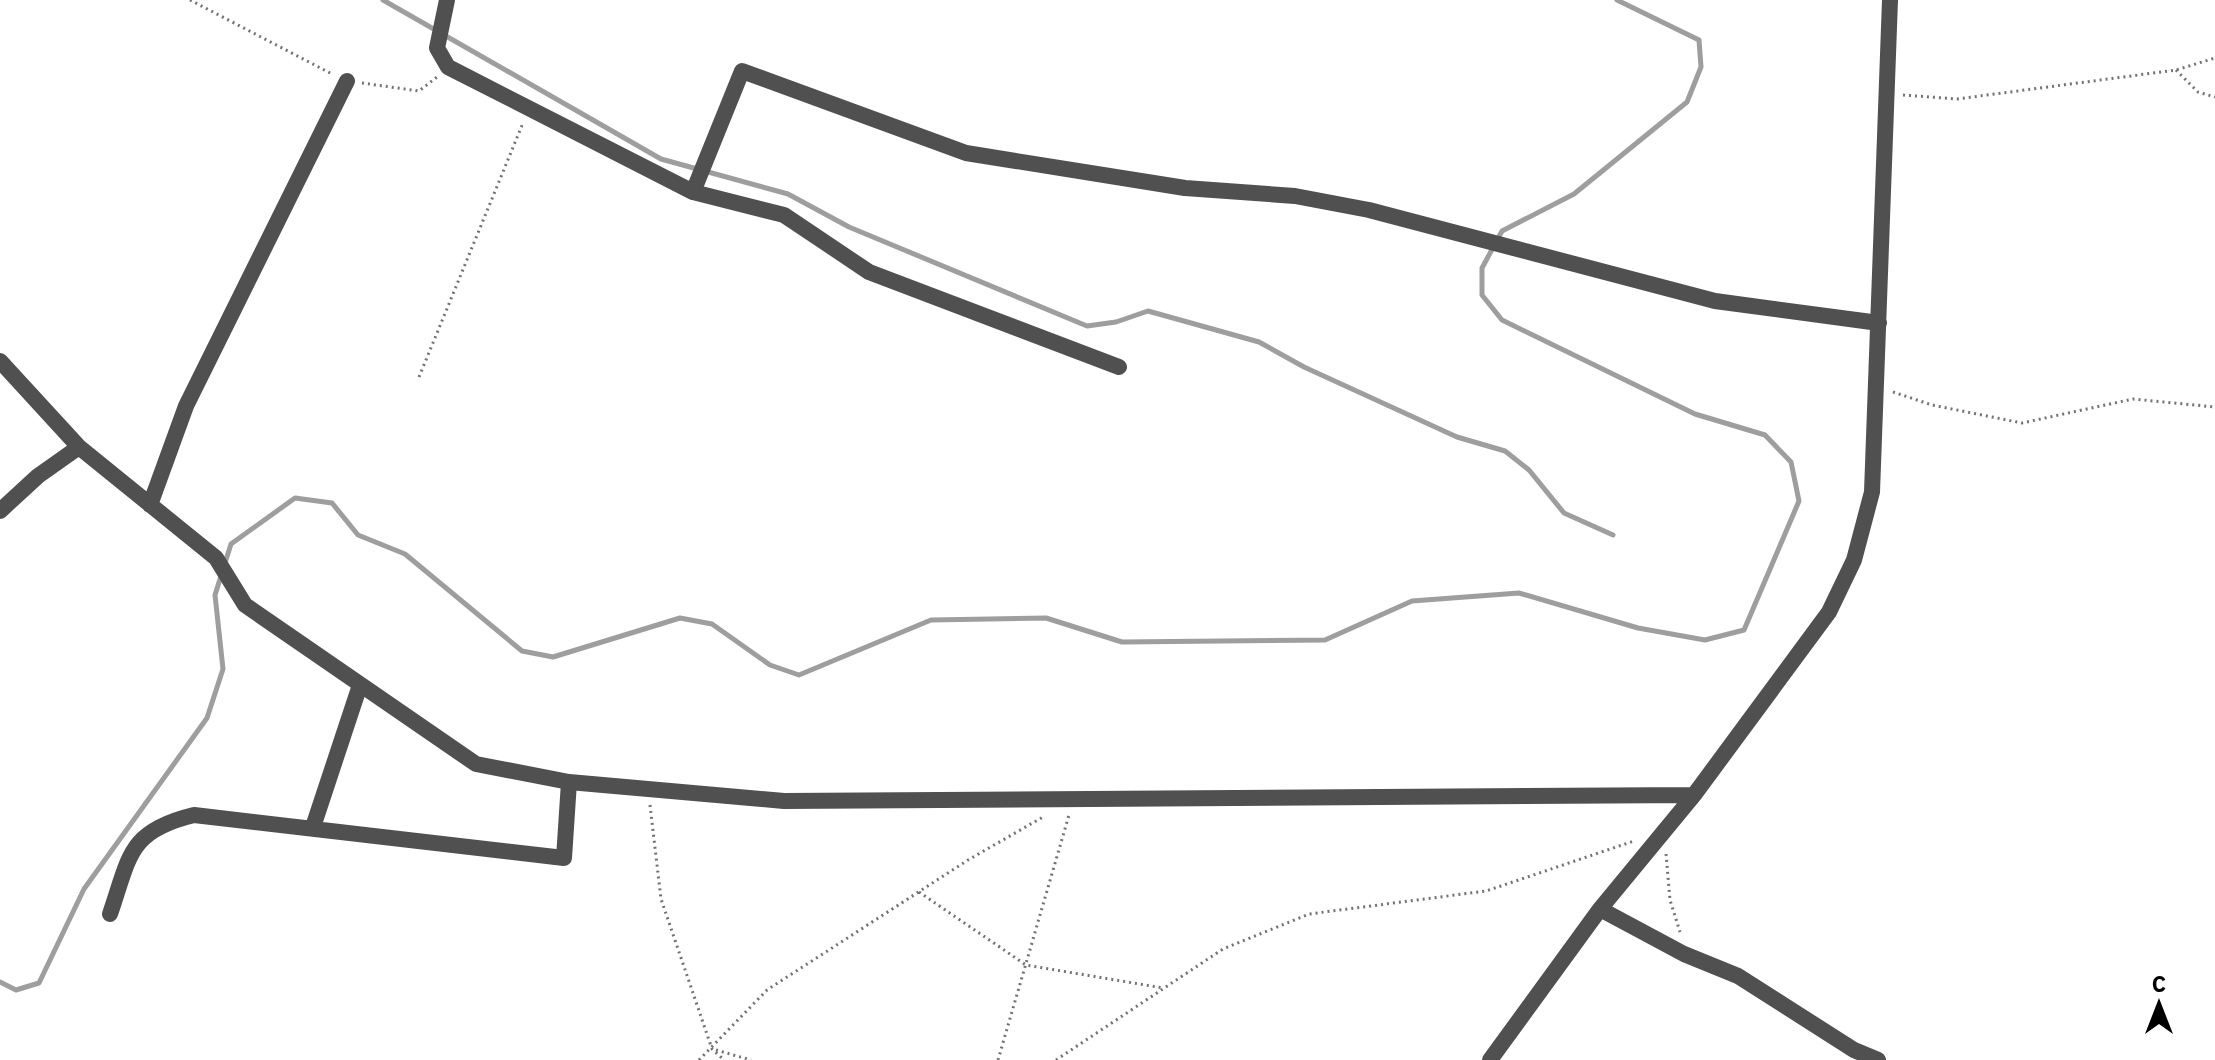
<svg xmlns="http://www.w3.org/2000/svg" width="2215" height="1060" font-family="'IBM Plex Sans',sans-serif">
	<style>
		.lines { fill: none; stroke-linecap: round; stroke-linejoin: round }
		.stream { stroke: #9e9e9e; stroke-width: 5 }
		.path { stroke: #727272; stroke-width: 3; stroke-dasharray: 2 4; stroke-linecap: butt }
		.minor { stroke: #505050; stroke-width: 16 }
	</style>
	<rect width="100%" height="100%" fill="#fff"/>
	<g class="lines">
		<path class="stream" d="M383 0 661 159 788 194 849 227 1087 326 1116 322 1148 311 1259 342 1304 367 1457 437 1505 451 1529 470 1564 513 1613 535
			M225 563 231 544 295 498 332 503 358 535 405 554 522 651 553 657 680 618 712 624 770 665 799 675 931 620 1046 618 1122 642 1325 640 1412 601 1519 593 1638 628 1705 640 1744 630 1799 501 1791 462 1765 435 1695 414 1502 320 1482 295V268L1502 231 1574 194 1687 102 1701 67 1699 40 1617 0
			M0 982 16 990 39 983 84 889 207 718 223 669 215 595 221 576"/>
		<path class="path" d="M190 0 332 74
			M2176 70 2198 92 2215 97
			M362 83 419 91 437 77
			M1903 95 1957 99 2176 70 2215 58
			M419 377 523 123
			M1893 392 1932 405 2022 423 2133 399 2215 407
			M650 805 661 899 712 1049 724 1060
			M1666 854 1670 900 1680 932
			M919 892 1026 965 1163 988
			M716 1050 751 1060
			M699 1060 767 990 968 860 1043 817
			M998 1060 1069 815
			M1056 1060 1223 949 1309 914 1486 891 1634 841"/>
		<path class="minor" d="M447 0 437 48 448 67 693 192 784 215 869 272 1119 367
			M693 192 742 71 966 153 1185 188 1295 196 1369 210 1715 301 1879 323
			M0 361 79 447 216 558 245 605 476 764 569 782 784 801 1694 795
			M150 505 186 406 347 81
			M0 511 38 476 79 447
			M313 827 360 685
			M1600 909 1684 954 1738 976 1854 1050 1878 1060
			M110 914C130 856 128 831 194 815L564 858 569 782
			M1490 1060 1600 909 1694 795 1829 612 1854 560 1872 492 1890 0"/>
	</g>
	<g transform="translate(2159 1004)" stroke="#ffffff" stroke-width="6" paint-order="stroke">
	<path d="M0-6L14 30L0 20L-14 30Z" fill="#000000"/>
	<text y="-12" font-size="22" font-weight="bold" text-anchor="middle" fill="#000000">С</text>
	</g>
</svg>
